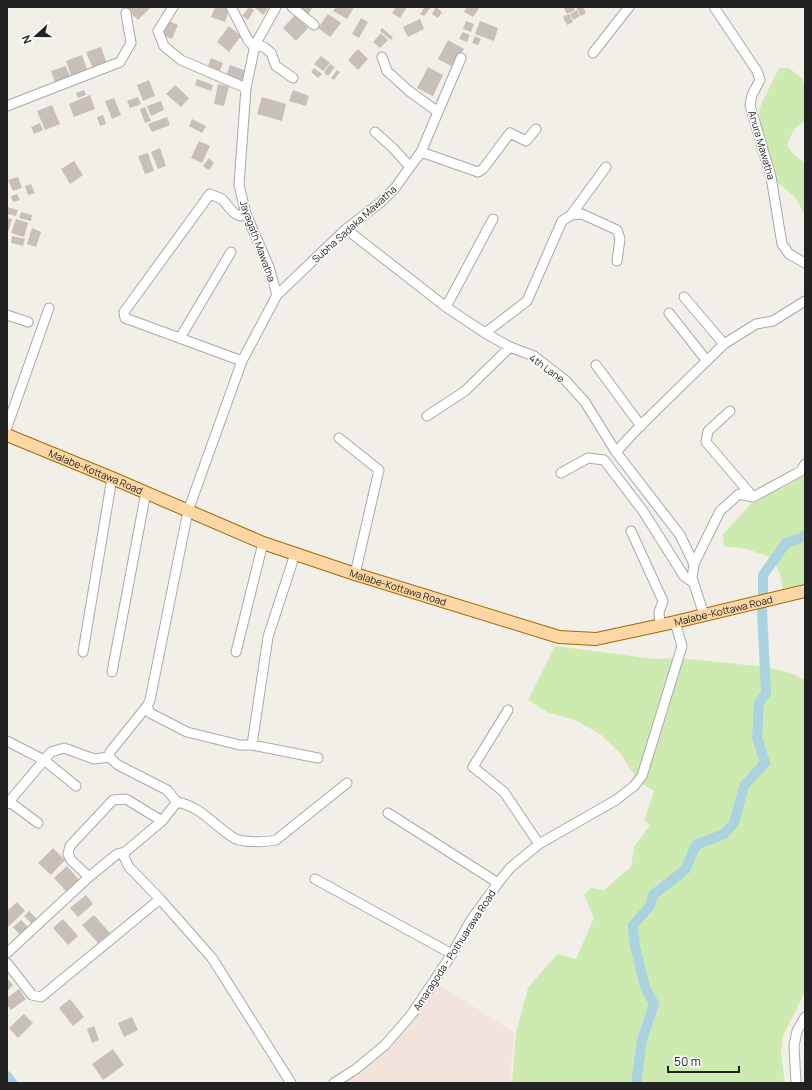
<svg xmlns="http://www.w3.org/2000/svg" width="812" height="1090" font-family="Manrope,sans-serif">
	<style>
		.military { fill: #f3e3dd }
		.grass { fill: #cdebb0 }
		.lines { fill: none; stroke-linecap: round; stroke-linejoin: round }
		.canal { stroke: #aad3df; stroke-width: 10 }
		.building { fill: #c7bfb8 }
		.minor-casing { stroke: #a9a9a9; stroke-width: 11 }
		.major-casing { stroke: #a06b00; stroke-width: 14 }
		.minor { stroke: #fff; stroke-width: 9 }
		.major { stroke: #fcd6a4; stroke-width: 12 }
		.labels { text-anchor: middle; stroke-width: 3; stroke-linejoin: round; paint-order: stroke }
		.street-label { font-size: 10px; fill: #222; stroke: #fff }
	</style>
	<rect width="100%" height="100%" fill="#f2efe9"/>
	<path class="military" d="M438 983 514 1033 510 1083H337L386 1046Z"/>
	<path class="grass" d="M779 68H789L802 78 805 88V121L794 129 787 145 792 153 805 163V215L795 197 778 183 763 140 759 109Z
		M805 466V585L783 591 780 574 772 558 747 549 724 546 723 534 752 503 792 483Z
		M555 646 655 659 679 658 767 667 791 673 805 680V992L783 1036 781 1053 785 1083H512L516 1033 528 988 557 954 576 959 594 918 584 895 591 888 604 890 631 867 634 847 650 825 644 821 654 791 639 782 620 753 600 734 575 720 549 713 528 700Z"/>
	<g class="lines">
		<path class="canal" d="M763 593V575L786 543 799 539 805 535
			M7 1076 12 1083
			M636 1083 642 1040 654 1004 645 987 635 946 633 925 650 906 653 895 685 870 696 845 724 834 734 823 744 786 765 763 757 737 759 703 766 693 762 610"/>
	</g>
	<path class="building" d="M125 7H151L138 20Z
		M215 7H230L225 22 211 17Z
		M249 7 254 10 248 20 242 16Z
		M254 7H265L268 9 263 15Z
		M295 7H311L312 8 308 15Z
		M336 7H354L347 19 333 11Z
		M396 7H407L400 18 392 13Z
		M425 7H431L424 16 420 14Z
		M436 7 442 12 438 18 432 14Z
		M467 7H480L473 17 464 12Z
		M567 7H573L575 10 567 14 564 8Z
		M576 7H583L586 13 581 16Z
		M577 10 580 16 573 20 570 14Z
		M328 14 341 23 330 37 318 28Z
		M569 14 573 22 567 25 563 17Z
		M295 15 308 28 296 41 283 28Z
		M361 18 368 22 359 38 352 34Z
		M420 19 424 29 408 37 403 27Z
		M167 20 178 25 172 39 160 34Z
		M466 21 474 24 471 32 463 29Z
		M480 21 498 28 494 41 475 34Z
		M229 26 241 36 229 52 217 42Z
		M382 28 393 37 391 40 380 31Z
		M463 32 470 35 467 42 459 39Z
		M381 33 388 40 380 48 373 42Z
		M475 36 481 39 478 45 472 43Z
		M448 40 464 49 453 67 438 59Z
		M101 47 107 64 93 69 86 52Z
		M358 49 368 59 358 70 348 60Z
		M82 55 88 72 72 78 66 61Z
		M321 56 330 63 323 71 314 64Z
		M211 58 223 63 219 73 207 69Z
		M330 64 335 67 328 76 324 72Z
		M230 65 249 72 245 83 226 76Z
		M66 66 71 80 56 85 51 71Z
		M428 67 443 75 433 96 417 88Z
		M314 68 322 74 318 78 311 72Z
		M337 70 340 72 334 80 331 78Z
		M197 79 213 85 211 91 195 85Z
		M149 80 155 96 143 101 137 85Z
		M218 84 229 86 224 106 214 104Z
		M175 85 189 98 181 107 166 94Z
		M84 90 86 95 78 98 76 93Z
		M293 90 309 96 306 106 289 101Z
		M90 95 95 109 74 117 69 104Z
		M138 97 141 104 130 108 127 101Z
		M262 97 286 104 282 121 257 114Z
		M114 98 121 115 112 119 105 101Z
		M161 101 164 110 151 116 147 106Z
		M52 105 60 124 45 130 37 111Z
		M145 107 151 121 145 123 140 109Z
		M103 115 106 124 100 126 97 117Z
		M167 117 170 125 152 132 148 124Z
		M192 119 206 126 202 133 189 126Z
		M40 123 43 130 34 134 31 127Z
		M199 141 210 146 202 163 191 158Z
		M160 148 166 166 158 169 151 152Z
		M148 153 154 171 145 174 138 156Z
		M209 158 214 163 209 170 203 166Z
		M74 161 83 175 70 184 61 169Z
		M18 177 22 188 13 191 8 180Z
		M31 184 35 193 28 195 25 186Z
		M17 194 20 200 13 202 11 196Z
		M7 207 18 210 16 216 7 214Z
		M21 212 32 215 31 221 19 218Z
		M7 218 12 219 7 235Z
		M16 219 28 223 24 237 11 233Z
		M32 228 41 232 36 247 27 244Z
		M12 236 25 239 23 246 11 243Z
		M53 848 65 860 51 875 38 863Z
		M67 866 79 880 67 892 54 878Z
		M86 895 93 904 78 917 70 908Z
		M17 902 25 911 7 928V911Z
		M29 911 37 919 32 924 24 916Z
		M94 915 110 933 98 943 82 925Z
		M63 919 78 936 68 945 53 928Z
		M21 920 29 928 21 936 13 927Z
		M7 978 13 985 7 991Z
		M19 989 26 999 11 1010 7 1005V998Z
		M70 999 84 1017 73 1026 59 1008Z
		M24 1014 33 1023 18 1038 9 1028Z
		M132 1017 138 1030 124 1037 118 1023Z
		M94 1026 99 1040 92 1043 87 1029Z
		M113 1049 124 1065 103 1080 92 1064Z"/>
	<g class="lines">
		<defs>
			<path id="minor" d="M173 7 158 31 164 46 181 60 246 88
				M231 7 248 40 255 48
				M276 7 255 45 246 88 239 185 246 214 269 267 277 295
				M292 7 314 25
				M714 7 757 71 760 80 752 95 750 105 771 177 782 244 789 254 805 263
				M255 45 264 47 271 53 276 66 293 78
				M593 53 629 7
				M382 57 387 71 409 91 438 112
				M7 106 120 62 131 43 126 13
				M375 132 393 148 410 167
				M421 152 478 172 483 169 510 133 526 141 536 129
				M571 215 606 167
				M346 229 446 307 485 333 510 347 534 356 565 380 585 402 616 452 680 535 694 564
				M684 297 724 344
				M446 307 493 219
				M669 313 707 361
				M7 315 28 322
				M485 333 527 301 562 221 571 215 582 214 617 230 620 239 617 261
				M180 338 231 252
				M242 361 125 318 124 312 210 194 222 199 234 213 240 216 246 214
				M596 365 641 426
				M730 411 708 431 706 442 753 497
				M427 416 465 391 510 347
				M7 427 49 308
				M339 438 379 470 355 574
				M616 452 639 427 724 344 756 324 773 321 805 301
				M561 473 588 458 604 460 643 511 684 576 694 583
				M631 531 663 601 659 612 660 626
				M704 615 692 578 694 564 720 511 739 494 753 497 801 471 805 464
				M83 652 112 478
				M236 652 263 543
				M112 672 146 492
				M147 706 150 713 187 732 240 745H252L318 758
				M508 710 473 767 504 792 539 844
				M7 741 44 760 76 786
				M252 745 268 637 295 554
				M7 800 38 823
				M177 802C202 807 213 825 234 838 241 843 267 842 276 840L347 783
				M7 804 51 752 64 748 94 759 109 757
				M388 813 498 883
				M125 852 124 857 129 867 160 899 212 958 291 1083
				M89 877 71 860 68 854 70 846 113 800 126 799 162 821
				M315 879 452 954
				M7 953 89 877 117 854 125 852 162 821 177 802 167 790 118 765 109 757 110 752 147 706 150 700 188 511 242 361 277 295 346 229 381 202 395 188 410 167 421 152 461 58
				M7 963 32 995 41 997 160 899
				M334 1083 356 1069 385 1045 411 1015 452 954 471 920 498 883 510 868 539 844 616 800 634 786 642 776 682 646 675 622
				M796 1083 794 1046 797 1031 805 1017"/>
			<g id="major">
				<path id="s1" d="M7 435 112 478 263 543 355 574 559 637 596 639 675 622 805 591"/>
			</g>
		</defs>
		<use href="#minor" class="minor-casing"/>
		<use href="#major" class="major-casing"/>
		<use href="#minor" class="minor"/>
		<use href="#major" class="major"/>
	</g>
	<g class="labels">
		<g class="street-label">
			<text transform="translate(762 145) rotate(74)" y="4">Anura Mawatha</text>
			<text transform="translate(354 224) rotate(-42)" y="4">Subha Sadaka Mawatha</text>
			<text transform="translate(258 241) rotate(70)" y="4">Jayagath Mawatha</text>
			<text transform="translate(547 368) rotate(36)" y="4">4th Lane</text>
			<text dy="4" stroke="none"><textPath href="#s1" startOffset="96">Malabe-Kottawa Road</textPath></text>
			<text dy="4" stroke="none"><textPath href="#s1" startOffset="420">Malabe-Kottawa Road</textPath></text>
			<text dy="4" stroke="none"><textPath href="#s1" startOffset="756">Malabe-Kottawa Road</textPath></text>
			<text transform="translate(454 950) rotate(-57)" y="4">Amaragoda - Pothuarawa Road</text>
		</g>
	</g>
	<rect width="812" height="1090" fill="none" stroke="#222222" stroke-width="16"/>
	<g transform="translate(36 36) rotate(249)" stroke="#ffffff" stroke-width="3" paint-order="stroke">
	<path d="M0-3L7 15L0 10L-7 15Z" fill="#222222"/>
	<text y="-6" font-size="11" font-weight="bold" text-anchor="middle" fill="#222222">N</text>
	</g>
	<path d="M668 1066v6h71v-6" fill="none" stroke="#222222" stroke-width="2"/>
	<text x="674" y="1066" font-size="12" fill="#222222" stroke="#ffffff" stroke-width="3" paint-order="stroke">50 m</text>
</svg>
